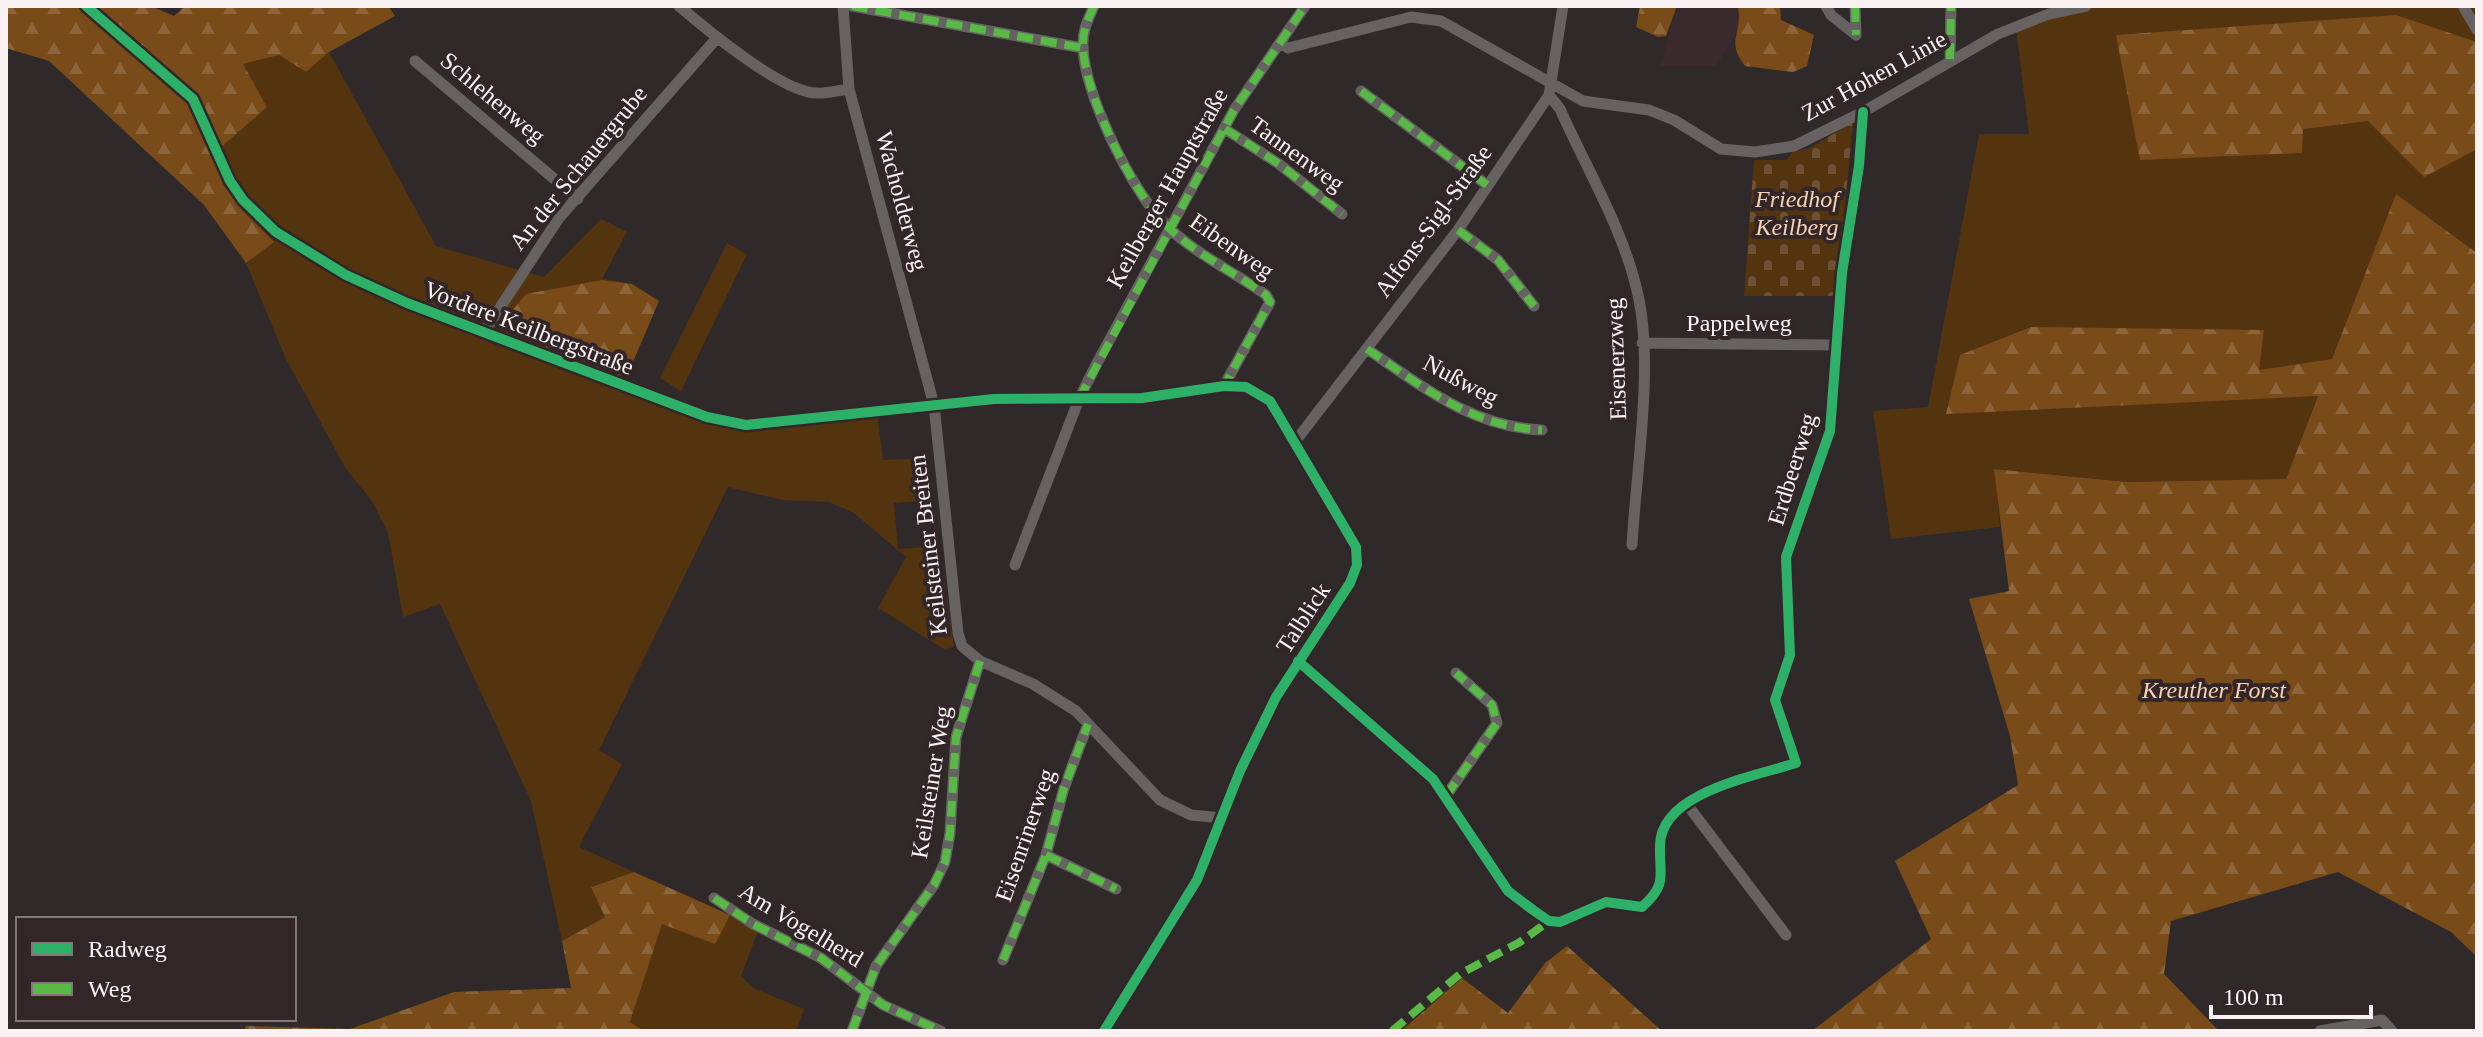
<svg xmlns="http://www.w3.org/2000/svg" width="2483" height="1037" font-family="'Times New Roman',serif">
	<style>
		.built { fill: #3b2a2d }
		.grass { fill: #54330f }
		.forest { fill: url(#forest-firs) }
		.cemetery { fill: url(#cemetery-stones) }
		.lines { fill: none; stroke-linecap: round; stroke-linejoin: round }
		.street { stroke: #666261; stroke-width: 11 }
		.quiet { stroke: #58b947; stroke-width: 8; stroke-dasharray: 16 8; stroke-linecap: butt }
		.cycleway-casing { stroke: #332629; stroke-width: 15 }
		.cycleway { stroke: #2db169; stroke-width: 10 }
		.labels { text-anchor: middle; stroke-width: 8; stroke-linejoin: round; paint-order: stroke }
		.street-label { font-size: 24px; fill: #faf1f3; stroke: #332629 }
		.park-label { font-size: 24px; font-style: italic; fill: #f7d2b1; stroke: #332629 }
	</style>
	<defs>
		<pattern id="forest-firs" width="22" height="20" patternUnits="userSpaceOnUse" patternTransform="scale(2)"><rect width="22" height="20" fill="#784b19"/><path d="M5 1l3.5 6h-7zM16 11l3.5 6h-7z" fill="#8c653b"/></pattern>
		<pattern id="cemetery-stones" width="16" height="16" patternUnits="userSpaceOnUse" patternTransform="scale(2)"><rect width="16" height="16" fill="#54330f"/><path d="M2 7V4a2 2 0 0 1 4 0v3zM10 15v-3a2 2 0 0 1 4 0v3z" fill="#6e5132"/></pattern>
	</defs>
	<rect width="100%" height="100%" fill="#30292a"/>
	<path class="built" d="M1678 6H1746L1752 9 1716 66H1660Z"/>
	<path class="grass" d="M2072 6H2477V253L2396 194 2332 359 2258 371 2264 330H2187L1946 413 2318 395 2286 479 2128 482 1995 469 2000 527 1891 539 1873 411 1928 407 1979 134H2029L2015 21Z
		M329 52 436 246 544 277 601 219 627 232 602 279 632 284 659 301 626 378 712 412 746 417 742 426 877 414 883 460 928 458 933 500 894 503 898 549 939 546 954 647 944 649 878 608 906 557 854 513 829 502 782 500 728 487 599 750 622 764 579 847 634 872 592 886 605 917 562 941 531 801 440 604 403 617 388 533 372 501 346 469 286 359 246 263 273 242 241 209 211 156 267 107 243 64 279 55 306 72Z
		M727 243 747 254 681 391 660 378Z
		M730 915 758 931 741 976 753 988 804 1009 796 1031H644L630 1023 662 923Z"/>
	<path class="forest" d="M6 6H150L174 16 185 6H388L395 16 329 52 306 72 279 55 243 64 267 107 211 156 241 209 274 242 246 263 204 205 49 61 6 48Z
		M1640 6H1677L1666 36 1658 37 1636 27Z
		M1738 6H1780L1781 20 1814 35 1807 66 1793 72 1745 66C1725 40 1743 36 1738 6Z
		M2396 15 2477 42V149L2424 177 2368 121 2303 129 2302 153 2140 160 2116 35Z
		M2396 194 2477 253V957L2451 932 2338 872 2171 921 2164 974 2219 1031H1812L1931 939 1895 861 2018 785 2010 736 1969 599 2009 591 1994 469 2128 482 2286 479 2318 396 1946 414 1960 355 2031 327 2264 330 2259 370 2332 359Z
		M602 280 632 284 659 301 626 378 498 328 526 294Z
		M634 872 730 915 715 944 662 924 630 1022 644 1031H244L246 1026 350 1029 454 992 571 988 562 941 605 917 591 887Z
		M1567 946 1662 1031H1401L1462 978 1508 1013 1545 963Z"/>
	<path class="cemetery" d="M1853 122 1836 296H1744L1754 160H1787L1793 151 1810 148Z"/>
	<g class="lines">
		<path class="street" d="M86 6 193 99 230 181 243 200 276 232 346 275 407 303 707 417 746 425 994 399 1142 398 1224 386 1246 387 1270 401 1356 547 1357 565 1350 583 1276 697 1240 771 1197 880 1104 1031
			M679 6C707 30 783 93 817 93 827 94 839 90 849 89
			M843 6 849 89 934 405 958 633 962 646 980 661 1033 684 1076 711 1160 800 1191 815 1223 818
			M852 6 1083 48
			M1094 6C1088 20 1082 31 1083 47 1085 95 1131 190 1165 224 1192 252 1234 272 1266 295L1270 302 1224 386
			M1826 6 1831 15 1856 35
			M1855 6 1856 35
			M2463 6 2477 30
			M1282 44 1288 48 1411 17 1441 21 1583 101 1649 110 1674 120 1721 149 1755 152 1794 146 1863 112 1998 34 2049 14 2086 6
			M1950 59 1951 6
			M415 61 578 199
			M1361 91 1487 185
			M1549 95 1560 109C1587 170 1624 230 1638 295 1654 365 1636 472 1632 545
			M1225 129 1279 164 1342 214
			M1458 230 1498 260 1534 306
			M484 332 559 218 716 39
			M1642 343 1837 345
			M1367 349C1423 387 1472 427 1542 430
			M1294 443 1458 230 1549 95 1563 6
			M1015 565 1079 399 1097 363 1234 110 1305 6
			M1298 661 1433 779 1508 891 1533 910 1549 921 1560 922 1606 902 1642 907C1668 884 1659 876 1660 845 1661 792 1756 776 1796 763L1775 700 1790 655 1786 557 1830 431 1842 273 1859 166 1863 112
			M1446 796 1497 723 1492 705 1456 673
			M1686 803 1786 935
			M1046 855 1116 889
			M714 898 753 924 821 958 883 1005 941 1031
			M1003 960 1046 855 1064 788 1088 724
			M852 1031 876 966 934 885 945 862 950 833 956 737 980 661
			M2320 1031 2382 1020 2392 1031"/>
		<path class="quiet" d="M852 6 1083 48
			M1094 6C1088 20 1082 31 1083 47 1085 95 1131 190 1165 224 1192 252 1234 272 1266 295L1270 302 1224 386
			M1855 6 1856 35
			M1950 59 1951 6
			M1361 91 1487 185
			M1225 129 1279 164 1342 214
			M1458 230 1498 260 1534 306
			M1367 349C1423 387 1472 427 1542 430
			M1079 399 1234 110 1305 6
			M1446 796 1497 723 1492 705 1456 673
			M1046 855 1116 889
			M714 898 753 924 821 958 883 1005 941 1031
			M1003 960 1046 855 1064 788 1088 724
			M852 1031 876 966 934 885 945 862 950 833 956 737 980 661
			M1392 1031 1460 974 1520 942 1549 921"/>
		<defs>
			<path id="cycleway" d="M86 6 193 99 230 181 243 200 276 232 346 275 407 303 707 417 746 425 994 399 1142 398 1224 386 1246 387 1270 401 1356 547 1357 565 1350 583 1276 697 1240 771 1197 880 1104 1031
				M1298 661 1433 779 1508 891 1533 910 1549 921 1560 922 1606 902 1642 907C1668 884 1659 876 1660 845 1661 792 1756 776 1796 763L1775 700 1790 655 1786 557 1830 431 1842 273 1859 166 1863 112"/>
		</defs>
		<use href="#cycleway" class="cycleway-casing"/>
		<use href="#cycleway" class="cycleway"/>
	</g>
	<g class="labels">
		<g class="street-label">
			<text transform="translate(1874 76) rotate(-29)" y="8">Zur Hohen Linie</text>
			<text transform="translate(493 98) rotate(40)" y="8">Schlehenweg</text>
			<text transform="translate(1297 154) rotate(36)" y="8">Tannenweg</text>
			<text transform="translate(578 168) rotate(-51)" y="8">An der Schauergrube</text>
			<text transform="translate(1167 188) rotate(-61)" y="8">Keilberger Hauptstraße</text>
			<text transform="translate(902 201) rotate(75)" y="8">Wacholderweg</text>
			<text transform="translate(1433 221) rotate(-54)" y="8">Alfons-Sigl-Straße</text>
			<text transform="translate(1232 246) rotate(35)" y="8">Eibenweg</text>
			<text x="1739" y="331">Pappelweg</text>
			<text transform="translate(529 328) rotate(21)" y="8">Vordere Keilbergstraße</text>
			<text transform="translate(1616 359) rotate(-92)" y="8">Eisenerzweg</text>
			<text transform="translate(1461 380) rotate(28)" y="8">Nußweg</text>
			<text transform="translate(1792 469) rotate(-73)" y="8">Erdbeerweg</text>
			<text transform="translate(928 545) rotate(-97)" y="8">Keilsteiner Breiten</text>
			<text transform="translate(1303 618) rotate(-57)" y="8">Talblick</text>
			<text transform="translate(931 782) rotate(-81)" y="8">Keilsteiner Weg</text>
			<text transform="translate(1025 835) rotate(-71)" y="8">Eisenrinerweg</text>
			<text transform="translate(801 925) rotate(31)" y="8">Am Vogelherd</text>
		</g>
		<g class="park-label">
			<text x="1797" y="207">Friedhof<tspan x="1797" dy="28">Keilberg</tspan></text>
			<text x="2214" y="698">Kreuther Forst</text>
		</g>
	</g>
	<rect width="2483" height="1037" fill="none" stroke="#faf1f3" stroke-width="16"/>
	<rect x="16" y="917" width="280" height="104" fill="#332629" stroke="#83777a" stroke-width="2"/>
	<rect x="32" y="943" width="40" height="12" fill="#2db169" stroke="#83777a" stroke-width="2"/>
	<text x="88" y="957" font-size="24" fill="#faf1f3">Radweg</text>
	<rect x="32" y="983" width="40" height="12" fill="#58b947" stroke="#83777a" stroke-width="2"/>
	<text x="88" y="997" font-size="24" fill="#faf1f3">Weg</text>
	<path d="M2211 1005v12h160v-12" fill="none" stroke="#faf1f3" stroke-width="4"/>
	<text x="2223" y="1005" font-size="24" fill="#faf1f3" stroke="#332629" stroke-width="6" paint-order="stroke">100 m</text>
</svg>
